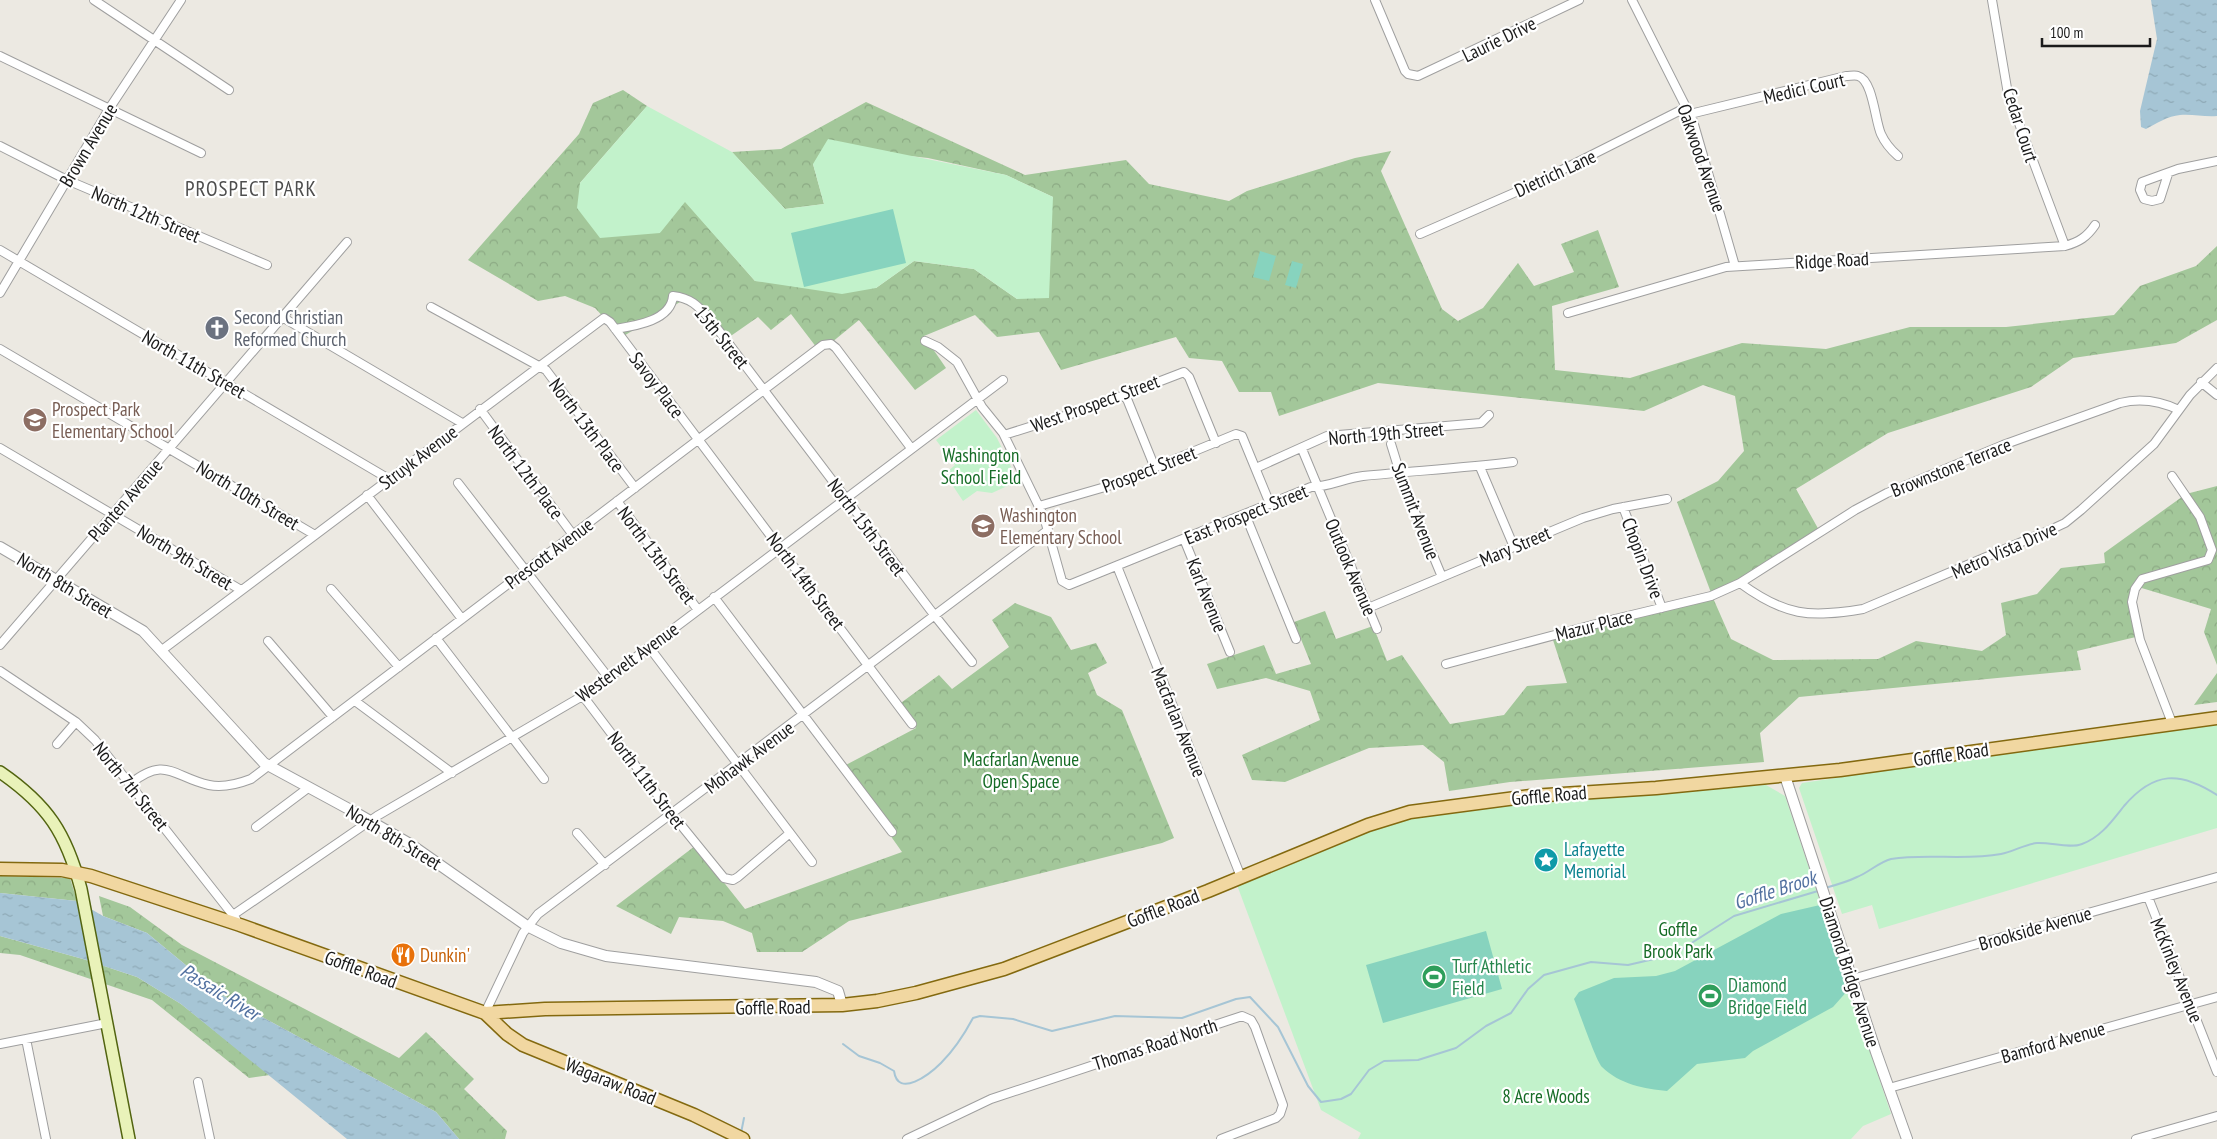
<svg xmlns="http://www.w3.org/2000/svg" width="2217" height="1139" font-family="'PT Sans Narrow',sans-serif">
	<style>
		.forest { fill: url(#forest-crowns) }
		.park { fill: #c2f2cb }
		.pitch { fill: #87d3be }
		.water { fill: url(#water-ripples) }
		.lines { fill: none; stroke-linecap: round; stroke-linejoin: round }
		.stream { stroke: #a6c5d5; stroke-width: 2 }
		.minor-casing { stroke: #9f9f9f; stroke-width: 10 }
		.tertiary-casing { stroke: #9f9f9f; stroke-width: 12 }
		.secondary-casing { stroke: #526410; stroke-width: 14 }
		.primary-casing { stroke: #83690f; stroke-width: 15 }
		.minor { stroke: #fff; stroke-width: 8 }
		.tertiary { stroke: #fff; stroke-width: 10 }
		.secondary { stroke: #e9f2b9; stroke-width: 11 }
		.primary { stroke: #f1d7a1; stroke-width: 12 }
		.labels { text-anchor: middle; stroke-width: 4.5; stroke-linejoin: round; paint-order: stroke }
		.street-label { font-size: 19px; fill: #1b1b1b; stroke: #fff }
		.worship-label { font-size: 19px; fill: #5b616d; stroke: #fff; text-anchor: start }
		.education-label { font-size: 19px; fill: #785e54; stroke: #fff; text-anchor: start }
		.park-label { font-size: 19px; fill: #166c26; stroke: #fff }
		.culture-label { font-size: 19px; fill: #0d838f; stroke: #fff; text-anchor: start }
		.food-label { font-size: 19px; fill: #c56008; stroke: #fff; text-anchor: start }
		.leisure-label { font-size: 19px; fill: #27864d; stroke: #fff; text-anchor: start }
		.water-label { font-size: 20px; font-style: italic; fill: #5271a0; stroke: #fff }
		.quarter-label { font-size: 21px; letter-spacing: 1px; fill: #4e4e4e; stroke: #fff }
	</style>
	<defs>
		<pattern id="forest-crowns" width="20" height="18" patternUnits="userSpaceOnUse" patternTransform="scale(1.25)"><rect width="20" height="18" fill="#a3c79a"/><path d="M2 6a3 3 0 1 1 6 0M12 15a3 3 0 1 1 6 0" fill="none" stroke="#8caa84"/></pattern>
		<pattern id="water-ripples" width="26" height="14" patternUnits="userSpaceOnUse" patternTransform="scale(1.25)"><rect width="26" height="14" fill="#a6c5d5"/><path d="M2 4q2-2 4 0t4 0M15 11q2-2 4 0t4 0" fill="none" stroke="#8ea9b6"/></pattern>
	</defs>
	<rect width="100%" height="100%" fill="#ece9e2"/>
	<path class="forest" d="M623 90 647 106 580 183 685 201 755 281 876 288 914 261 974 269 1017 299 1053 197 1006 175 928 158 910 156 813 164 824 204 785 209 732 152 781 149 866 102 1025 175 1126 160 1149 184 1229 201 1247 191 1355 158 1391 151 1381 171 1442 309 1458 321 1483 308 1518 263 1534 286 1574 272 1561 244 1598 230 1619 287 1552 306 1555 370 1630 378 1742 343 1826 349 1910 327H2006L2114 315 2140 286 2196 266 2217 246V320L2176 343 2073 358 2031 387 1888 433 1796 489 1820 532 1713 598 1731 639 1773 660 1878 659 1916 641 1982 651 2006 635 2001 603 2037 594 2061 568 2105 563 2104 553 2186 494 2217 486V665L2204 632 2211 609 2135 586 2140 636 2077 651 2081 670 1799 697 1760 733 1764 762 1510 782 1449 791 1444 762 1423 745 1369 748 1285 782 1252 780 1242 755 1320 720 1310 691 1266 678 1217 689 1207 664 1264 645 1276 674 1311 664 1294 622 1325 611 1336 639 1373 626 1387 661 1402 655 1450 724 1504 715 1527 686 1567 683 1552 637 1713 598 1677 502 1718 481 1744 451 1735 396 1703 385 1644 411 1378 383 1279 416 1271 392H1239L1222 361 1189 358 1176 337 1061 370 1039 332 997 337 975 315 924 336 946 368 915 390 859 320 820 352 791 314 771 330 758 317 725 340 685 299 622 337 595 308 565 296 538 301 468 260 579 134 593 103Z
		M1015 603 1051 617 1071 650 1096 643 1107 663 1088 673 1097 695 1122 710 1174 838 1162 843 849 921 802 952H757L752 933 723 921 679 917 671 934 616 906 695 846 745 909 902 852 842 767 916 728 898 705 939 675 952 689 1009 647 992 620Z
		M2217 673V702L2194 705Z
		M0 876 70 878 77 901 0 893Z
		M99 896 130 907 182 945 399 1058 426 1032 474 1079 464 1089 507 1131 505 1139H459L436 1112 222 995 147 933 103 916Z
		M0 936 83 959 137 977 181 1004 270 1075 249 1078 152 1000 20 955 0 953Z"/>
	<path class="park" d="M647 106 732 152 785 209 824 204 813 164 828 139 1006 175 1053 197 1049 298 1017 299 974 269 914 261 876 288 842 294 755 281 685 202 660 233 600 238 577 208 580 183Z
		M976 410 997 438 1018 481 992 493 977 491 963 501 945 474 955 465 936 440Z
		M2217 725V828L1879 929 1872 905 1842 914 1799 788 1802 783 2148 732Z
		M1766 785 1785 796 1891 1114 1863 1126 1851 1139H1358L1361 1133 1321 1110 1237 885 1373 829 1413 817 1536 800Z"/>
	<path class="pitch" d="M893 209 906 263 804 287 791 233Z
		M1260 251 1276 256 1269 281 1253 277Z
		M1292 261 1303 264 1296 288 1285 285Z
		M1820 905 1849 989 1833 1007 1753 1051 1745 1058 1697 1064 1667 1091C1645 1089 1619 1084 1602 1067 1596 1061 1579 1011 1574 999L1579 992 1614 978 1656 976 1675 971 1781 914Z
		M1486 931 1502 989 1383 1023 1366 965Z"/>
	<path class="water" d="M2151 0H2217V116C2204 117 2193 114 2180 115 2168 116 2157 123 2146 129L2141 127 2140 111 2157 39Z
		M0 893 77 901 103 916 147 933 222 995 436 1112 459 1139H347L181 1004 137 977 83 959 0 936Z"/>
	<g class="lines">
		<path class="stream" d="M1825 888C1836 885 1847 882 1857 877 1868 873 1879 862 1891 859 1927 853 1964 861 2001 854 2013 852 2025 844 2037 843 2051 842 2069 849 2082 844 2101 837 2112 821 2124 806 2154 771 2180 771 2217 795
			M843 1044 859 1056 880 1063 894 1071C898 1099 930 1074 941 1063 953 1051 965 1033 973 1018L980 1016 1013 1019 1052 1031 1115 1016 1182 1018 1236 999 1250 997 1278 1027 1308 1086 1321 1102 1341 1099 1351 1094 1369 1070 1384 1061 1418 1060 1456 1048 1486 1026 1511 1013 1528 989 1544 975 1591 962 1628 965 1654 959 1679 951 1734 916 1818 891
			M741 1133 744 1118"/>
		<defs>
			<path id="minor" d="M94 0 229 90
				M1375 0 1405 71 1408 74 1418 76 1579 0
				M1632 0 1693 121 1735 266
				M1992 0 2008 94 2065 246
				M0 56 201 153
				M1690 114 1846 76C1850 76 1855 75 1858 76 1873 80 1875 121 1881 134 1885 143 1890 149 1898 156
				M0 146 67 180 267 265
				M2168 174 2160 199 2152 201 2144 199 2140 190 2142 182 2178 169 2217 161
				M1420 234 1532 185 1687 107
				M0 250 389 479
				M0 293 109 109 181 0
				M431 307 546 370 635 488
				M1568 313 1726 267 2065 246C2079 242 2087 237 2095 225
				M282 317 462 423
				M615 329C634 326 671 321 673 296 691 298 698 306 710 319L935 616 972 662
				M925 341 938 347 957 362 982 407 1003 433 1044 517 1062 581 1069 585 1311 487C1329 487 1345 478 1363 476 1413 471 1463 468 1513 462
				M0 349 315 535
				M2201 382 2217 395
				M1125 394 1155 468
				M480 409 573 535
				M1004 435 1093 407 1184 372 1189 377 1216 443
				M1391 444 1403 483 1442 577
				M0 448 241 590
				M1302 449 1377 629
				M1480 467 1514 547
				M1256 468 1327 436 1481 423 1489 415
				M458 483 608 677
				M367 495 462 619
				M617 501 698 610
				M1039 506 1112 485 1236 434 1242 436 1270 504
				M1623 507 1662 608
				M1245 514 1296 639
				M1184 539 1230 652
				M1117 566 1241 877
				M1740 583C1785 616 1809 618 1863 609L2050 530 2065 523 2081 510 2154 444 2190 395 2217 368
				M331 589 399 667
				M714 597 892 832
				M1368 608 1583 518 1613 509 1667 499
				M436 638 544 779
				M268 641 333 717
				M0 645 347 242
				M649 647 812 862
				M162 650 604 318 610 322 912 724
				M1446 664 1615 619 1711 596 1740 583 1855 510 1887 493 2003 445 2120 403C2140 398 2160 401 2179 410
				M0 671 76 722 95 740 236 919
				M583 696 672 814 724 878 733 880 738 877 790 833
				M355 701 452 773
				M2172 723 2140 640 2132 602 2135 589 2142 579 2208 560 2212 550 2200 517 2172 476
				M57 744 76 722
				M130 784C166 755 173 777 209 785 223 788 238 784 251 779L823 345 831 344 836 348 911 448
				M256 827 308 788
				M577 833 605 865
				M2148 897 2217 1072
				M233 915 377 816 591 691 1003 380
				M1852 979 2217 877
				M485 1013 523 933 538 914 1048 530
				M26 1039 46 1139
				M0 1044 107 1023
				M198 1082 210 1139
				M1889 1088 2217 997
				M907 1139 991 1099 1242 1016 1251 1020 1255 1027 1283 1105 1280 1114 1276 1118 1221 1139
				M2136 1139 2217 1116"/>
			<path id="tertiary" d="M0 547 143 631 264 763 358 814 410 844 527 926 561 943 606 956 816 982 838 991 842 1005
				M1785 776 1876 1052 1907 1139"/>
			<path id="secondary" d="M0 772C48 805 66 833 81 889L129 1139"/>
			<path id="primary" d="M0 869 62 870 91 876 240 925 485 1013 545 1009 842 1005 877 1001 916 993 1004 969 1208 891 1368 825 1410 812 1531 796 1656 788 1840 770 2217 718
				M485 1013 507 1034 523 1045 694 1115 743 1139"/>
		</defs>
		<use href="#minor" class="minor-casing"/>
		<use href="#tertiary" class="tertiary-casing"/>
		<use href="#secondary" class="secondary-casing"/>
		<use href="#primary" class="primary-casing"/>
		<use href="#minor" class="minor"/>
		<use href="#tertiary" class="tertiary"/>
		<use href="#secondary" class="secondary"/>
		<use href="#primary" class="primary"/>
	</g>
	<defs>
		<symbol id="church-disc" viewBox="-11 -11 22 22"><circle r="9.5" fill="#6b7280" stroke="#fff"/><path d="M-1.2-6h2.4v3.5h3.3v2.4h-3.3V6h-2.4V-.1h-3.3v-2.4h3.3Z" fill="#fff"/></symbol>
		<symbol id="school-disc" viewBox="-11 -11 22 22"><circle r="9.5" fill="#8d6e63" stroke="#fff"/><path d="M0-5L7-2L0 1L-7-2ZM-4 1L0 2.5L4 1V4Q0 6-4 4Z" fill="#fff"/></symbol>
		<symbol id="sight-disc" viewBox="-11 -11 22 22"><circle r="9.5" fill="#0f9aa8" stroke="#fff"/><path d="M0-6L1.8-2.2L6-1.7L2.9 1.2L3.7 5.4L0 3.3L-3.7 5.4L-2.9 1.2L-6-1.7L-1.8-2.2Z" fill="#fff"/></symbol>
		<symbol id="restaurant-disc" viewBox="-11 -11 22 22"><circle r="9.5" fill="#e8710a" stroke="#fff"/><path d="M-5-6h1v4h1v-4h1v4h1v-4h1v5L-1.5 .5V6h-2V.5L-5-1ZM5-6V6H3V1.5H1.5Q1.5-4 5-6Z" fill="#fff"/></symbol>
		<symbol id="stadium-disc" viewBox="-11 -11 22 22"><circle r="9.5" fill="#2e9e5b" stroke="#fff"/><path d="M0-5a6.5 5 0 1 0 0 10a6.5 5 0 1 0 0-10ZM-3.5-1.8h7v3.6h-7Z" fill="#fff"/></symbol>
	</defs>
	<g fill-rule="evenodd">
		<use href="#church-disc" x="203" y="314" width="28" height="28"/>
		<use href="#school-disc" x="21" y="406" width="28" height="28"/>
		<use href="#school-disc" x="969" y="512" width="28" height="28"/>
		<use href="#sight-disc" x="1532" y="846" width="28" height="28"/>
		<use href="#restaurant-disc" x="389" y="941" width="28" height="28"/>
		<use href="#stadium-disc" x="1420" y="963" width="28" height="28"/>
		<use href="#stadium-disc" x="1696" y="982" width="28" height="28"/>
	</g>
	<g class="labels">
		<g class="street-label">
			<text transform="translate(1499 39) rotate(-26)" y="7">Laurie Drive</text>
			<text transform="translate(1804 88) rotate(-13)" y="7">Medici Court</text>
			<text transform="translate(2021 125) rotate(72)" y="7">Cedar Court</text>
			<text transform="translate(88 145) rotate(-59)" y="7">Brown Avenue</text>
			<text transform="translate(1702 158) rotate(71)" y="7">Oakwood Avenue</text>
			<text transform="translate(1555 173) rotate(-25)" y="7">Dietrich Lane</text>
			<text transform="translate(146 214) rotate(23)" y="7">North 12th Street</text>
			<text transform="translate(1832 260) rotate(-3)" y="7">Ridge Road</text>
			<text transform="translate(722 337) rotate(51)" y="7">15th Street</text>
			<text transform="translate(194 364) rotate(30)" y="7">North 11th Street</text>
			<text transform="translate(657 385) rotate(53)" y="7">Savoy Place</text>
			<text transform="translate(1095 403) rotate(-20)" y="7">West Prospect Street</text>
			<text transform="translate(587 425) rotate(53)" y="7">North 13th Place</text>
			<text transform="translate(1386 433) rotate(-5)" y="7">North 19th Street</text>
			<text transform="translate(418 457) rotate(-37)" y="7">Struyk Avenue</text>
			<text transform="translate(1951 467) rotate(-22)" y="7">Brownstone Terrace</text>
			<text transform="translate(1149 469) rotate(-21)" y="7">Prospect Street</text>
			<text transform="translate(526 472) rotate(53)" y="7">North 12th Place</text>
			<text transform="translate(248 495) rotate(31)" y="7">North 10th Street</text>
			<text transform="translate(125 500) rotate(-49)" y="7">Planten Avenue</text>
			<text transform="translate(1416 511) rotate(69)" y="7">Summit Avenue</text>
			<text transform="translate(1246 514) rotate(-22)" y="7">East Prospect Street</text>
			<text transform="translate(867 527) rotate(53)" y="7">North 15th Street</text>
			<text transform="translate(1515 546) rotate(-23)" y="7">Mary Street</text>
			<text transform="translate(2004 550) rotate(-24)" y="7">Metro Vista Drive</text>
			<text transform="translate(549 553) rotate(-37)" y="7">Prescott Avenue</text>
			<text transform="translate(657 555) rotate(53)" y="7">North 13th Street</text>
			<text transform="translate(185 557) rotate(31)" y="7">North 9th Street</text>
			<text transform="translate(1643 558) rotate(69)" y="7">Chopin Drive</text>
			<text transform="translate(1351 567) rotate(67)" y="7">Outlook Avenue</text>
			<text transform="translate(806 581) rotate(53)" y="7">North 14th Street</text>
			<text transform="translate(65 585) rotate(31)" y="7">North 8th Street</text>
			<text transform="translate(1207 595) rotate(68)" y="7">Karl Avenue</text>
			<text transform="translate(1594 625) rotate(-14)" y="7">Mazur Place</text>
			<text transform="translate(627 662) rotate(-36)" y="7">Westervelt Avenue</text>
			<text transform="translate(1179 722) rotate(68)" y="7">Macfarlan Avenue</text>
			<text transform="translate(1951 754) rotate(-8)" y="7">Goffle Road</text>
			<text transform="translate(749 757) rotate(-37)" y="7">Mohawk Avenue</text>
			<text transform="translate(647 780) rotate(53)" y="7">North 11th Street</text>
			<text transform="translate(131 786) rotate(51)" y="7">North 7th Street</text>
			<text transform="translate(1549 795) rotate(-5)" y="7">Goffle Road</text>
			<text transform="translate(394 837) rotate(31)" y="7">North 8th Street</text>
			<text transform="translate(1163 908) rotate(-21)" y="7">Goffle Road</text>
			<text transform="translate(2035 928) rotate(-16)" y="7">Brookside Avenue</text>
			<text transform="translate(361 969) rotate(20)" y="7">Goffle Road</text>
			<text transform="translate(2177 970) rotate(68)" y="7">McKinley Avenue</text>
			<text transform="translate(1850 972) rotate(72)" y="7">Diamond Bridge Avenue</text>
			<text transform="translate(773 1007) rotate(-1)" y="7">Goffle Road</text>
			<text transform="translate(2053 1042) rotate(-16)" y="7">Bamford Avenue</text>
			<text transform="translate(1155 1044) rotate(-18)" y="7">Thomas Road North</text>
			<text transform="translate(611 1081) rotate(22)" y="7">Wagaraw Road</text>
		</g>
		<g class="worship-label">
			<text x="234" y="324">Second Christian<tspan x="234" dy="22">Reformed Church</tspan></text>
		</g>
		<g class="education-label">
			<text x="52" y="416">Prospect Park<tspan x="52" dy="22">Elementary School</tspan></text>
			<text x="1000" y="522">Washington<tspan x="1000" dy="22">Elementary School</tspan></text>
		</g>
		<g class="park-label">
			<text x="981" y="462">Washington<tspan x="981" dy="22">School Field</tspan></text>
			<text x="1021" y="766">Macfarlan Avenue<tspan x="1021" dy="22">Open Space</tspan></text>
			<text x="1678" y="936">Goffle<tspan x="1678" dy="22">Brook Park</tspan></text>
			<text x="1546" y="1103">8 Acre Woods</text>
		</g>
		<g class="culture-label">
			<text x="1564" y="856">Lafayette<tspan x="1564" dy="22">Memorial</tspan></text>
		</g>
		<g class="food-label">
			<text x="420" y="962">Dunkin'</text>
		</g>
		<g class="leisure-label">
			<text x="1452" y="973">Turf Athletic<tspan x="1452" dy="22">Field</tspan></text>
			<text x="1728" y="992">Diamond<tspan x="1728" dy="22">Bridge Field</tspan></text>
		</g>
		<g class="water-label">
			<text transform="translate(1775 890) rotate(-18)" y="7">Goffle Brook</text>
			<text transform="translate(220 992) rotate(32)" y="7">Passaic River</text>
		</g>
		<g class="quarter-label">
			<text x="251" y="196">PROSPECT PARK</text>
		</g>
	</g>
	<path d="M2042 38v8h108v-8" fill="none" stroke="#1b1b1b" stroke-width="2.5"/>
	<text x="2050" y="38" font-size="15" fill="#1b1b1b" stroke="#ffffff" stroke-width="4" paint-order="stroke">100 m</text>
</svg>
